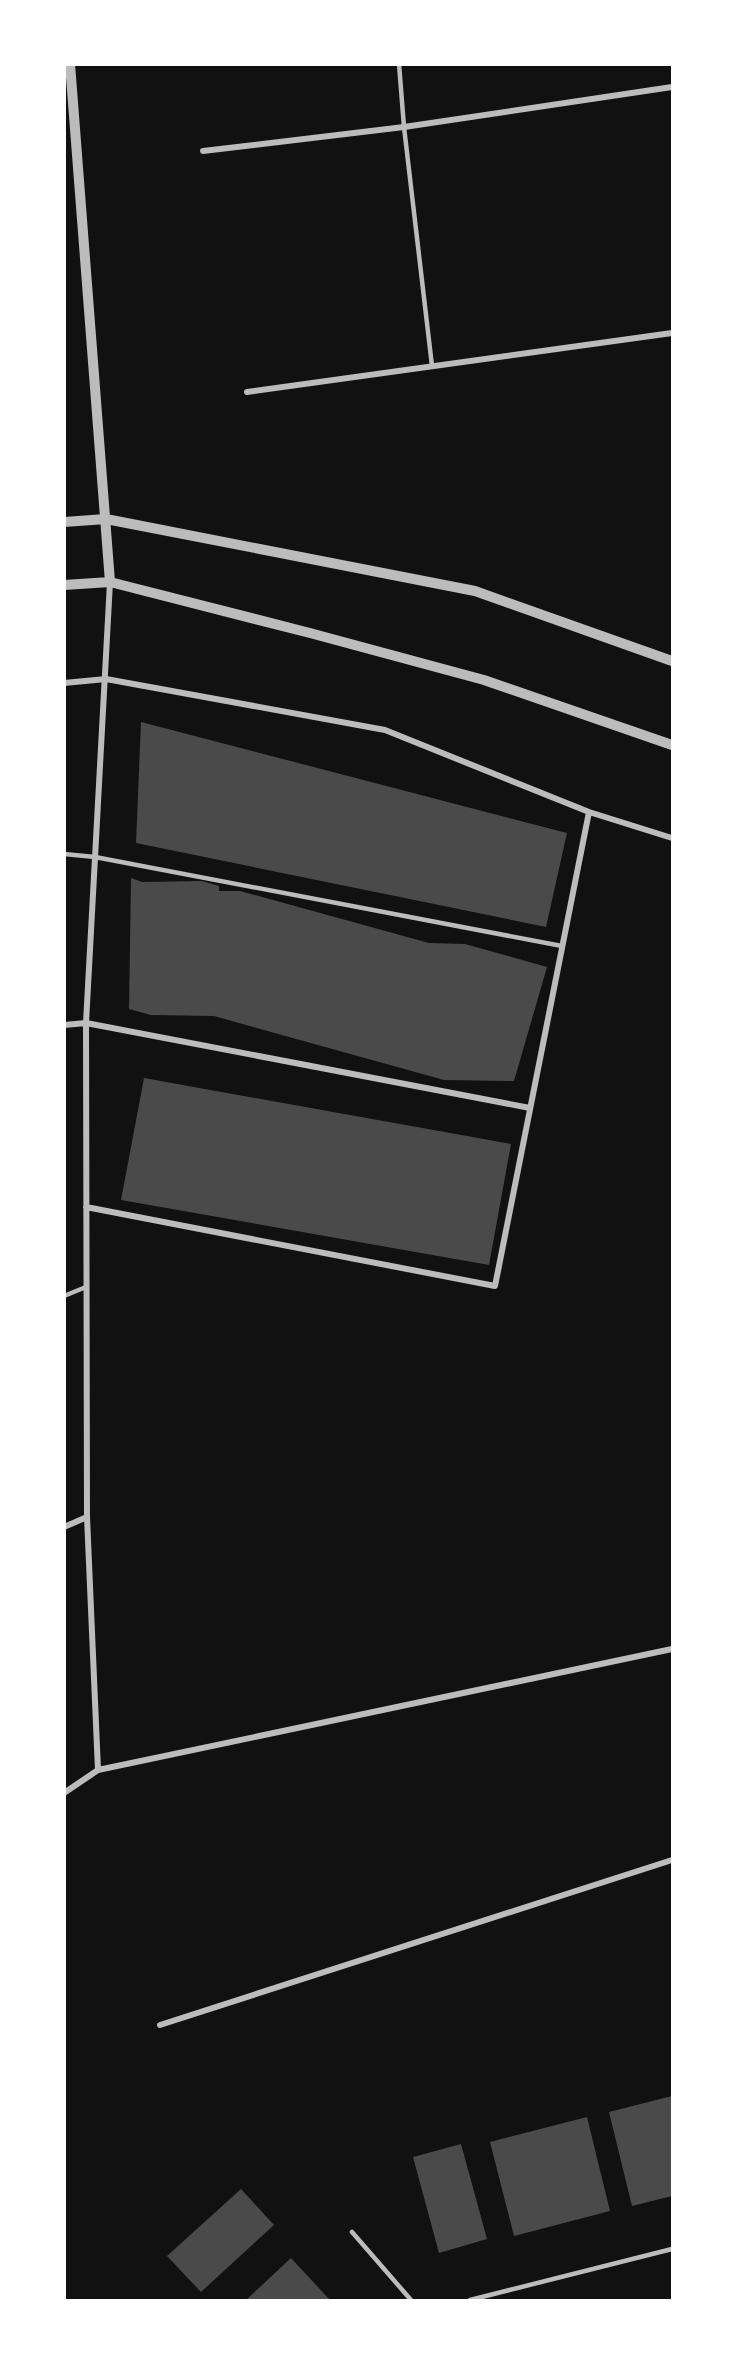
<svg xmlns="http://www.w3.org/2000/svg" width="737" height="2365" font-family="'Fira Sans',sans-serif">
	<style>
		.building { fill: #4a4a4a }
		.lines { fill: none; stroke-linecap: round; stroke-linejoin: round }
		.service { stroke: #bcbcbc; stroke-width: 4.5 }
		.minor { stroke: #bcbcbc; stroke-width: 6 }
		.tertiary { stroke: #bcbcbc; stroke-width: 10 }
	</style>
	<rect width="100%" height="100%" fill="#111"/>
	<path class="building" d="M141 722 567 833 546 927 136 843Z
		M131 878 142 882 202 881 219 886V891H240L429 943 465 944 547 967 514 1081 444 1080 214 1016 151 1015 129 1009Z
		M144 1078 511 1144 489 1265 121 1200Z
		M672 2096V2196L632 2206 609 2112Z
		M587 2117 610 2211 514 2236 490 2142Z
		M461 2144 487 2239 439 2253 413 2157Z
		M241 2189 274 2225 201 2292 167 2256Z
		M291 2258 330 2300H246Z"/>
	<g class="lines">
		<path class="service" d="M399 64 404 127 432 366
			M64 854 95 857 562 946
			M64 1296 86 1287
			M352 2232 411 2300
			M470 2300 672 2249"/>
		<path class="minor" d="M203 151 404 127 672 87
			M247 392 672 333
			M64 683 106 679 385 730 589 812 672 838
			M64 1025 86 1023 530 1108
			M86 1207 495 1286 589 812
			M64 1527 87 1517
			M98 1770 87 1517 86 1023 110 582
			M64 1793 98 1770 672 1649
			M160 2025 672 1860"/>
		<path class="tertiary" d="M70 64 110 582
			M64 522 106 519 475 591 672 661
			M64 585 110 582 310 633 484 680 672 745"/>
	</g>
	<rect width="737" height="2365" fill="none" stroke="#ffffff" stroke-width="132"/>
</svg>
